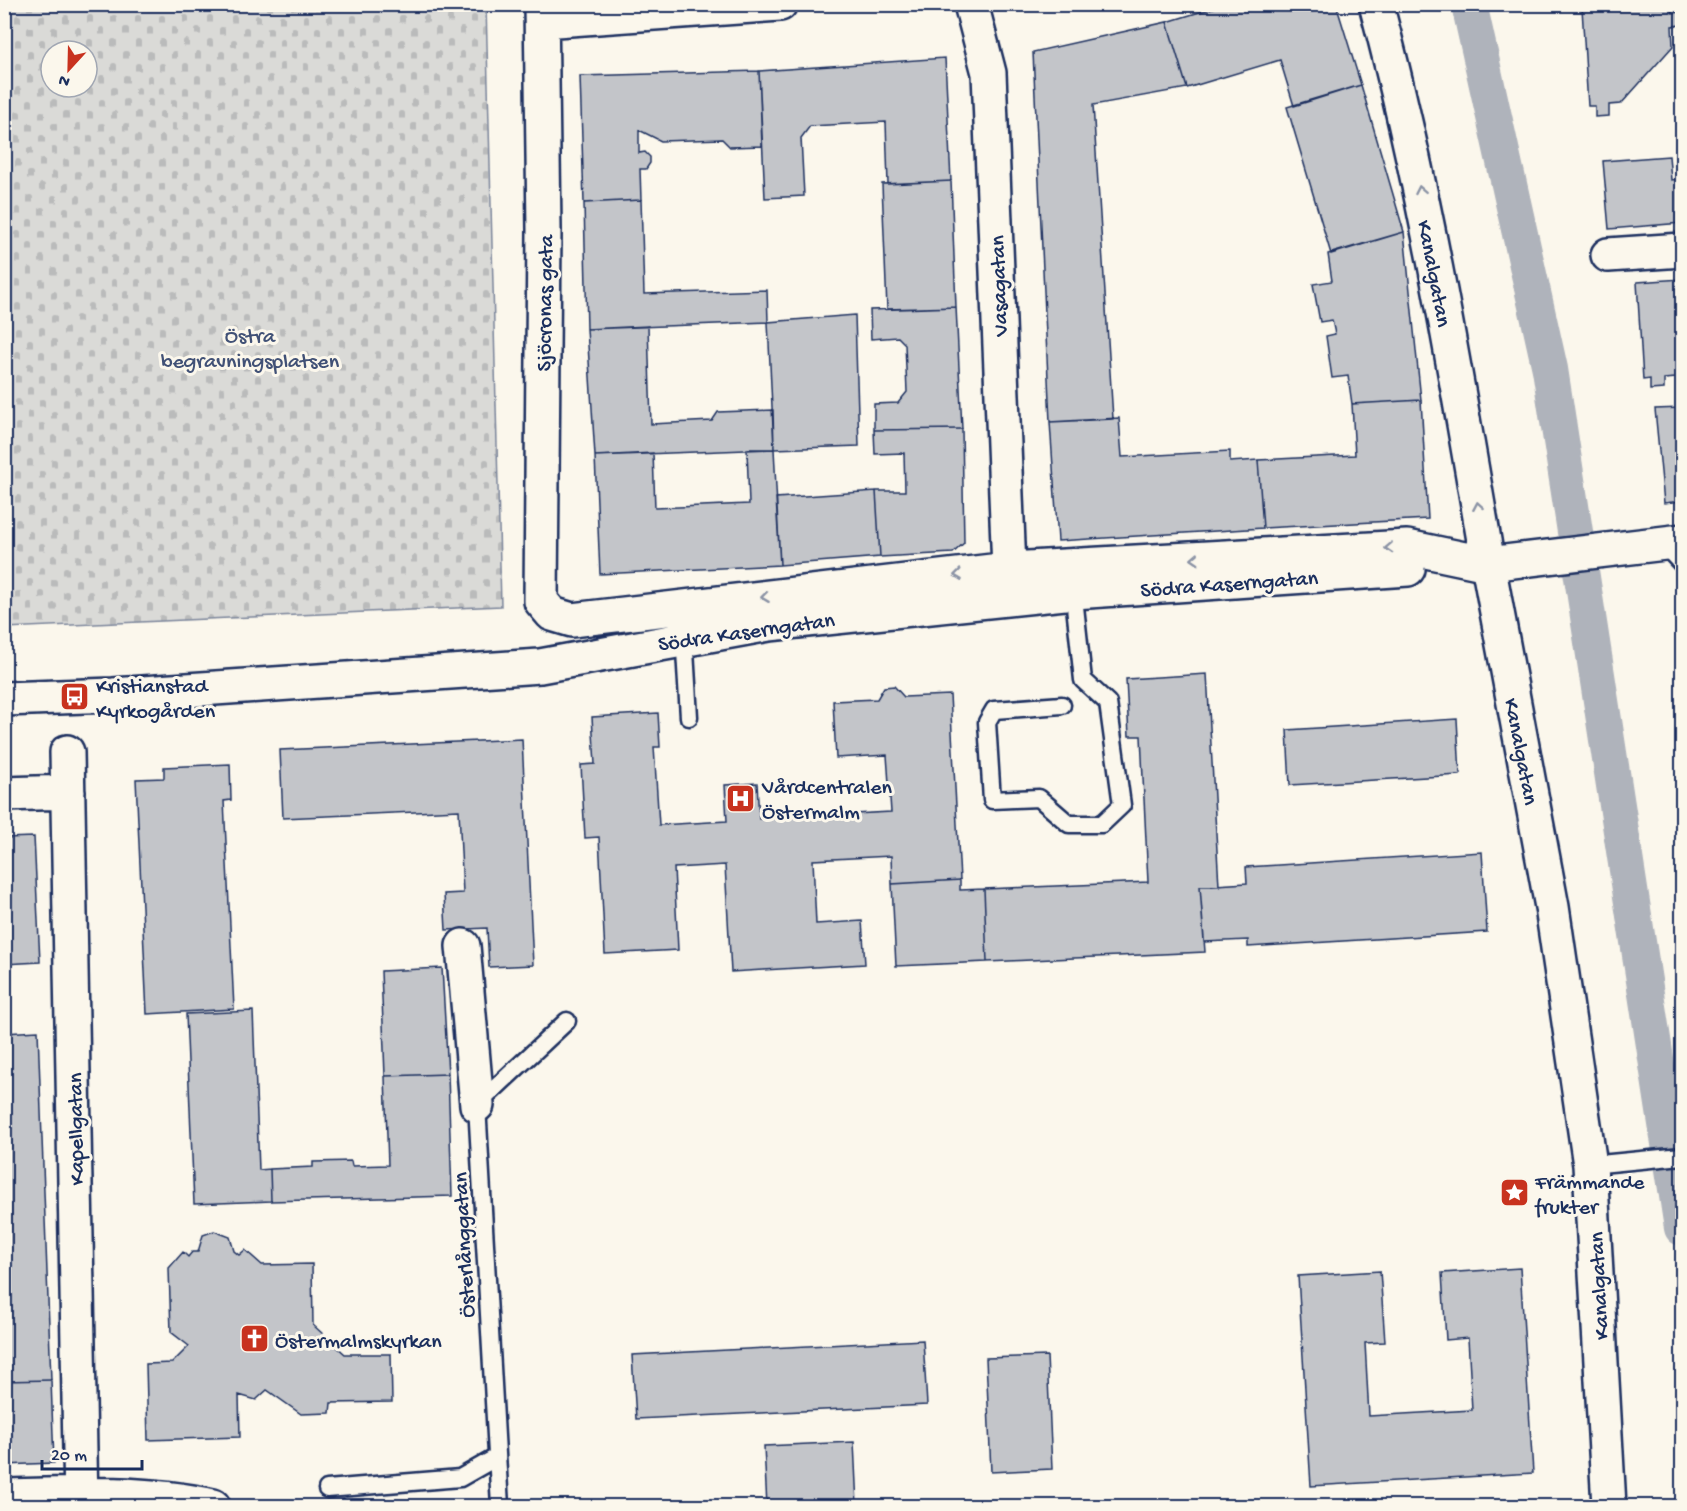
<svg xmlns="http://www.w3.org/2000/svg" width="1687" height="1511" font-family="'Gochi Hand',sans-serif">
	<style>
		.cemetery { fill: url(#cemetery-stones); stroke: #7a849a; stroke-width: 1.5; fill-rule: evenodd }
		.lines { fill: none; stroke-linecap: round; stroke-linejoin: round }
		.canal { stroke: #afb3bb; stroke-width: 36 }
		.building { fill: #c3c5c9; stroke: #1b2f5e; stroke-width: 1.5 }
		.service-casing { stroke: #1b2f5e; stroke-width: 21 }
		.minor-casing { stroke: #1b2f5e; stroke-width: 38 }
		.tertiary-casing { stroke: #1b2f5e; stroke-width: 38 }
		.service { stroke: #fbf7ec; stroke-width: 16 }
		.minor { stroke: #fbf7ec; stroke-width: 33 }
		.tertiary { stroke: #fbf7ec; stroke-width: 33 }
		.oneway { stroke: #8b93a5 }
		.labels { text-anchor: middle; stroke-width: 6; stroke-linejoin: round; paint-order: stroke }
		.street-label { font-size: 22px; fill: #1b2f5e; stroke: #fbf7ec }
		.park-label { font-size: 22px; fill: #415176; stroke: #fbf7ec }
		.poi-label { font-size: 22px; fill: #1b2f5e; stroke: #fbf7ec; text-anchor: start }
	</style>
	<defs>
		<pattern id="cemetery-stones" width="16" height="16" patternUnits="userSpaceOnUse" patternTransform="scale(1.5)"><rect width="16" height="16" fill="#dadad7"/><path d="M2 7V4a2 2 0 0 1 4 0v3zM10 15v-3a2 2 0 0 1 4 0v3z" fill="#babbbb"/></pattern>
	</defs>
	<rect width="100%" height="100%" fill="#fbf7ec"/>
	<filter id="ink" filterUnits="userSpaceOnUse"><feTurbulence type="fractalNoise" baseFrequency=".0167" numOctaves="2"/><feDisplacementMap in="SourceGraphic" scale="12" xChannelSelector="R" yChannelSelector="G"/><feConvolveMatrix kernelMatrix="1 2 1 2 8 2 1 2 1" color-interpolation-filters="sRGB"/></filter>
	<g filter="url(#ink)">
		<path class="cemetery" d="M4 5H486L501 606 5 628ZM51 51H87V87H51Z"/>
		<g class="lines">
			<path class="canal" d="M1469 4 1550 369 1682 1228"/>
		</g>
		<path class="building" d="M1226 4H1336L1361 85 1294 106 1280 60 1187 88 1167 22Z
			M1671 4 1672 13 1682 12V25L1672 26 1673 46 1621 104 1609 105V116L1595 117V106H1588L1582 8Z
			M1167 22 1187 88 1093 105 1113 419 1050 422 1033 52Z
			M945 58 951 181 888 184 886 122 810 126 801 138 804 196 765 198 759 71Z
			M759 71 762 146 730 147 722 139 661 141 639 130V153L645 152 650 157V163L646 169H640L641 200 584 203 580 76Z
			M1361 85 1404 232 1331 254 1287 107Z
			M1669 156 1671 180 1682 179V223L1609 229 1603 161Z
			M951 181 956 307 887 309 882 184Z
			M641 200 644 294 767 290 768 322 587 329 584 203Z
			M1404 232 1421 400 1352 404 1348 376 1332 378 1326 336 1335 334 1332 320 1320 322 1313 284 1332 281 1328 254Z
			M1682 279V371L1676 378 1664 379V389L1650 390V379L1643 380 1637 282Z
			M956 307 962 429 874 430V404L898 403 907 392 905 344 898 337 871 339 870 310Z
			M855 315 859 446 774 449 768 322Z
			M648 326 651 424 712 421 718 412 773 410 774 449 595 456 587 329Z
			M1421 400 1428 519 1263 528 1258 460 1355 455 1352 404Z
			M1682 408V501L1664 503 1655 409Z
			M1119 418 1122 457 1230 451V462L1258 460 1263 528 1058 541 1050 422Z
			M962 429 964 543 953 553 880 557 876 491H905L904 453 875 454 874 430Z
			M747 449H774L780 565 600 574 595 456 653 453 655 508 749 504Z
			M876 491 880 557 780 565 776 498Z
			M1207 674 1219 886H1200L1205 952 987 962 984 889 1148 882 1141 736H1129L1126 679Z
			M894 686 904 697 950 695 960 880 892 884 891 856 813 860 816 924 862 921 865 964 731 972 725 865 674 868 678 950 605 954 599 837 585 838 581 765 595 764 592 717 658 713 660 747H654L659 825 727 821 725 785 757 783 759 819 891 812 887 755 836 758 833 701 877 699 884 687Z
			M1457 719 1460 775 1290 785 1287 730Z
			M522 739 533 965 489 967 487 928 446 930 444 894 463 893 459 810 283 818 280 750Z
			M230 764 231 800 224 801 234 1009 147 1014 136 779 164 778V767Z
			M34 837 40 962 4 964V838Z
			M1482 852 1487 932 1248 947V940L1204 942 1200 886 1247 883 1246 867Z
			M960 880V890L984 889 987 962 896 966 892 884Z
			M442 968 448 1074 385 1076 381 971Z
			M253 1011 259 1170 270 1169 271 1201 194 1204 186 1014Z
			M38 1031 51 1380 4 1381V1033Z
			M448 1074 452 1196 271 1201 270 1169 313 1167V1162L351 1161 352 1166 388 1165 385 1076Z
			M214 1231 230 1237 234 1251 239 1255 245 1250 262 1265 312 1264 313 1325 345 1354H391L392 1402 331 1403 330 1413 301 1414 267 1390 256 1400 239 1395 240 1437 148 1440 146 1364 172 1363 189 1346 171 1332 169 1268 183 1252 188 1257 192 1252H198L203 1235Z
			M1520 1268 1533 1473 1311 1486 1298 1276 1380 1271 1385 1342 1365 1343 1369 1416 1472 1410 1468 1338 1446 1340 1442 1273Z
			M923 1340 927 1405 636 1419 632 1355Z
			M1047 1356 1052 1469 991 1472 986 1358Z
			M51 1380 54 1463 4 1465V1381Z
			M854 1442 857 1506H767L764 1446Z"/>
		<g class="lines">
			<defs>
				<path id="service" d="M1662 543 1682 564
					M684 634 689 717
					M1062 705 994 710 987 722 992 800 1039 798 1069 824H1102L1122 805 1108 703 1083 680 1073 588
					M1590 1165 1682 1156
					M327 1489 460 1478 497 1457
					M500 1506 477 1105 567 1021"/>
				<path id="minor" d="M541 4 544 230 541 601 552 614 572 620 1009 569 1407 547 1488 564
					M971 4 989 73 1009 569
					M1376 4C1425 188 1456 376 1488 564
					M542 21 780 4
					M1608 255 1682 250
					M4 699 113 695 540 666 769 624 1074 592 1408 569
					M67 752 81 1506
					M4 794 68 792
					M463 946 477 1105
					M4 1496C74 1494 145 1491 213 1506"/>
				<path id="tertiary" d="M1609 1506 1590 1165 1552 907 1488 564 1682 541"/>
			</defs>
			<use href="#service" class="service-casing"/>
			<use href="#minor" class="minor-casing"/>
			<use href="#tertiary" class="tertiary-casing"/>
			<use href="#service" class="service"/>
			<use href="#minor" class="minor"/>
			<use href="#tertiary" class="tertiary"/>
		</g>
		<defs><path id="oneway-chevron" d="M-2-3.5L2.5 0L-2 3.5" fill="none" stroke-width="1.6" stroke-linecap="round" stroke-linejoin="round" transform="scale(1.5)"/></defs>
		<g class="oneway">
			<use href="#oneway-chevron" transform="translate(1420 190) rotate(-101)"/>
			<use href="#oneway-chevron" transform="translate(1478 506) rotate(-100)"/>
			<use href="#oneway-chevron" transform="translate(1389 548) rotate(177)"/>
			<use href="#oneway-chevron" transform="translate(1195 559) rotate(177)"/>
			<use href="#oneway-chevron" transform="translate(958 575) rotate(173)"/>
			<use href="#oneway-chevron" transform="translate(765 597) rotate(173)"/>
		</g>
	</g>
	<defs>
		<symbol id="bus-square" viewBox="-11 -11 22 22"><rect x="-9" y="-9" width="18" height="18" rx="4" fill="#c8321e" stroke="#fbf7ec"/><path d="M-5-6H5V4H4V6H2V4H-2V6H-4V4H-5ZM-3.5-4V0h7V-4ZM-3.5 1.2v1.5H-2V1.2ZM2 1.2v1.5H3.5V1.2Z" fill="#fff"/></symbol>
		<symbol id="hospital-square" viewBox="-11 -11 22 22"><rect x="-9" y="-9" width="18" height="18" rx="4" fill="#c8321e" stroke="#fbf7ec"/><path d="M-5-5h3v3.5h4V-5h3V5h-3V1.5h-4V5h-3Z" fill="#fff"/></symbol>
		<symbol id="sight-square" viewBox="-11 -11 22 22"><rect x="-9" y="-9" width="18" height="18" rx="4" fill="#c8321e" stroke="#fbf7ec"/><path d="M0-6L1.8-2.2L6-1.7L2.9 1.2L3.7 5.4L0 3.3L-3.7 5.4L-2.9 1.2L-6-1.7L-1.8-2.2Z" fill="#fff"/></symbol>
		<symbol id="church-square" viewBox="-11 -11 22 22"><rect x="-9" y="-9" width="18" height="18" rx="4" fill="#c8321e" stroke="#fbf7ec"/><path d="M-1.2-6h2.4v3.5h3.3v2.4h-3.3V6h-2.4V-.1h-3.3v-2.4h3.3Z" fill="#fff"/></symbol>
	</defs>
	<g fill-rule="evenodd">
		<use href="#bus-square" x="58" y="680" width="33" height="33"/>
		<use href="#hospital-square" x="724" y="782" width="33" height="33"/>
		<use href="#sight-square" x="1498" y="1176" width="33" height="33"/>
		<use href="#church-square" x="238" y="1322" width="33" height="33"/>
	</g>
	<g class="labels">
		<g class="street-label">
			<text transform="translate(1436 273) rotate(79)" y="8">Kanalgatan</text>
			<text transform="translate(997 286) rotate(-92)" y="8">Vasagatan</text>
			<text transform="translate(543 303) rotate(-89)" y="8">Sjöcronas gata</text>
			<text transform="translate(1229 582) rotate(-4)" y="8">Södra Kaserngatan</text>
			<text transform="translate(746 630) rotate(-8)" y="8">Södra Kaserngatan</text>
			<text transform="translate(1523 751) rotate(79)" y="8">Kanalgatan</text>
			<text transform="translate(74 1129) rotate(-91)" y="8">Kapellgatan</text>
			<text transform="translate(462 1245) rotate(-93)" y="8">Österlånggatan</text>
			<text transform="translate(1597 1286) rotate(-93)" y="8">Kanalgatan</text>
		</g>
		<g class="park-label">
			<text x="250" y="342">Östra<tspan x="250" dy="25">begravningsplatsen</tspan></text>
		</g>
		<g class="poi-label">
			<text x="96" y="692">Kristianstad<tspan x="96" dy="25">Kyrkogården</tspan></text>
			<text x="762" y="793">Vårdcentralen<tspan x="762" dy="25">Östermalm</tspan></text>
			<text x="1535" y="1188">Främmande<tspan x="1535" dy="25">frukter</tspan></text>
			<text x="275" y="1347">Östermalmskyrkan</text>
		</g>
	</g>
	<rect width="1687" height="1511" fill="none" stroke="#fbf7ec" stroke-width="24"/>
	<rect x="12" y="12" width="1663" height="1487" fill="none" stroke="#1b2f5e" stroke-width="2" filter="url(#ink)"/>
	<g transform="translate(69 69) rotate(202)"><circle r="28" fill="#fbf7ec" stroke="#a1a7b3" stroke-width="1.5"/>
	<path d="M0-4.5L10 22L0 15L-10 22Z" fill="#c8321e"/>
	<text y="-9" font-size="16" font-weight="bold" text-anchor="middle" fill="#1b2f5e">N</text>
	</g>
	<path d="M42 1460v9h100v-9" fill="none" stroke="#1b2f5e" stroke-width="3"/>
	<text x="51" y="1460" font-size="18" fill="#1b2f5e" stroke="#fbf7ec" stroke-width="4.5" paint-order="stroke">20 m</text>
</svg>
